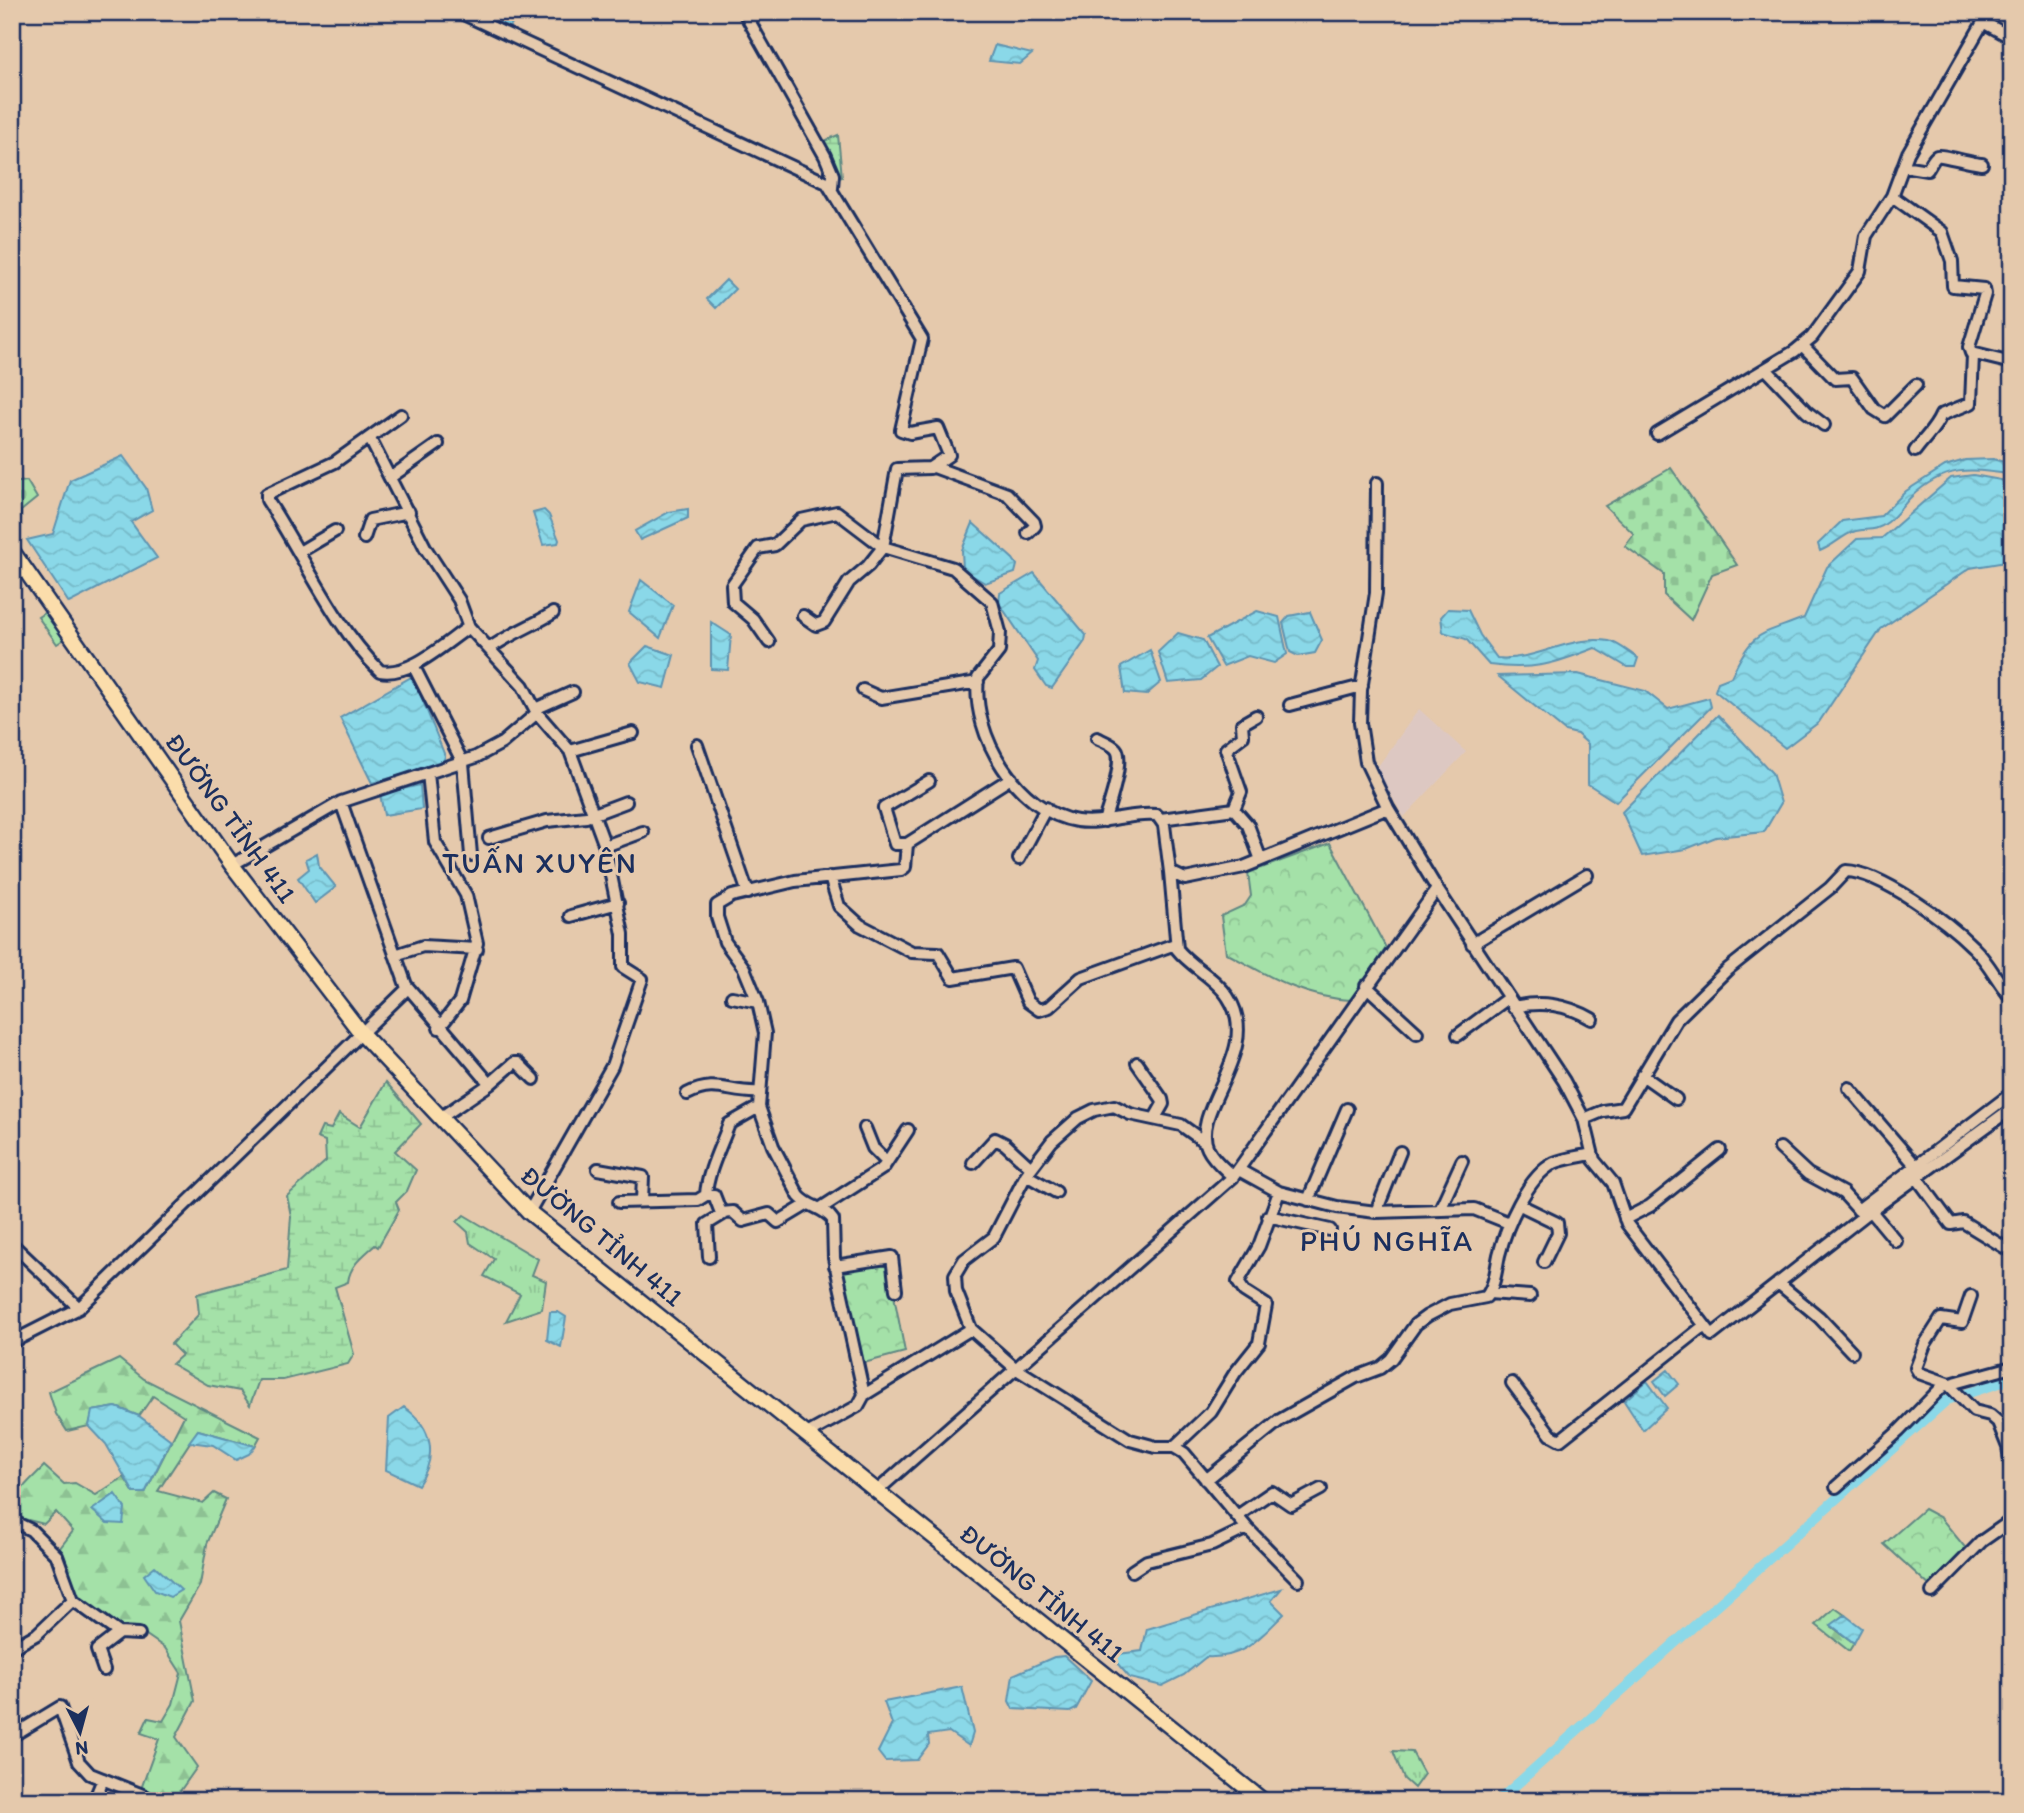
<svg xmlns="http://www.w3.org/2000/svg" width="2024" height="1813" font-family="Itim,sans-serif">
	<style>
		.built { fill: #ddc8c2 }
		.grass { fill: url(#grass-tufts); stroke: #608883; stroke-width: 2 }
		.forest { fill: url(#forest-firs); stroke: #608883; stroke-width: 2 }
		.wetland { fill: url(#wetland-marsh); stroke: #608883; stroke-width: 2 }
		.cemetery { fill: url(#cemetery-stones); stroke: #608883; stroke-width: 2 }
		.park { fill: url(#park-crowns); stroke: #608883; stroke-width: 2 }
		.water { fill: url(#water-waves); stroke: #5e94b1; stroke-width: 2 }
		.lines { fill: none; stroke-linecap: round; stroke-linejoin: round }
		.canal { stroke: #8ad8e8; stroke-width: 10 }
		.minor-casing { stroke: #1b2f5e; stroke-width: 16 }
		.major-casing { stroke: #1b2f5e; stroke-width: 19 }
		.minor { stroke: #e5c9ac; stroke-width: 10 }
		.major { stroke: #fbddab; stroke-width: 14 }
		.labels { text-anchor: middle; stroke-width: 6; stroke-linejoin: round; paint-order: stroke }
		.street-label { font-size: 26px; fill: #1b2f5e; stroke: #e5c9ac }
		.quarter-label { font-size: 30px; letter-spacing: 2px; fill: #1b2f5e; stroke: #e5c9ac }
	</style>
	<defs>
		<pattern id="grass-tufts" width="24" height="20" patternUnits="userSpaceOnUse" patternTransform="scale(1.75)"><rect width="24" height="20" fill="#a4e1a8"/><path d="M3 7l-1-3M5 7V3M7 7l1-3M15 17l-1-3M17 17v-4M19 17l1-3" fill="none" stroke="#8dc193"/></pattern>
		<pattern id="forest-firs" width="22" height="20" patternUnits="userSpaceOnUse" patternTransform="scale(1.75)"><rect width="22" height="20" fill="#a4e1a8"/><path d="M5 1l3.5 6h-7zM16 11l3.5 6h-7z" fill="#8dc193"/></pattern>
		<pattern id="wetland-marsh" width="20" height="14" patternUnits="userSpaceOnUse" patternTransform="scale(1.75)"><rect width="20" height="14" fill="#a4e1a8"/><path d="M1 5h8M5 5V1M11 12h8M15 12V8" fill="none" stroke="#8dc193"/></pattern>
		<pattern id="cemetery-stones" width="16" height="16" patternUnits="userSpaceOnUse" patternTransform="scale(1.75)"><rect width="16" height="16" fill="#a4e1a8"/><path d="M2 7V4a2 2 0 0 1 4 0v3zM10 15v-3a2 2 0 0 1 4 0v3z" fill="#8dc193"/></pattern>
		<pattern id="park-crowns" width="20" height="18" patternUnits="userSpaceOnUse" patternTransform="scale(1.75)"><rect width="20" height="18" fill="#a4e1a8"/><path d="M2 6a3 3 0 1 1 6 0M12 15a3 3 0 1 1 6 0" fill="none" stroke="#8dc193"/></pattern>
		<pattern id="water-waves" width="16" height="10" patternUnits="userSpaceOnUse" patternTransform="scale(1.75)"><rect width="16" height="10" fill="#8ad8e8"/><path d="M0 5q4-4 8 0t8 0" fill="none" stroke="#76bac9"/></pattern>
	</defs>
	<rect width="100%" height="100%" fill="#e5c9ac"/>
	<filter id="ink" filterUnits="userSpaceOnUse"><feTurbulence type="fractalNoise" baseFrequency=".0143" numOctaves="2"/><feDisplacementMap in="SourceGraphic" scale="14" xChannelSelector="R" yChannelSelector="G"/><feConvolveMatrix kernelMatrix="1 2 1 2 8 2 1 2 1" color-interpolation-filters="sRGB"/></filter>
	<g filter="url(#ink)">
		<path class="built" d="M1419 709 1466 752 1404 817 1376 769Z"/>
		<path class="grass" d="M464 1215 538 1259 532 1275 546 1281 542 1309 506 1321 520 1294 484 1276 494 1259 470 1243 468 1232 457 1222Z
			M1393 1751 1412 1752 1424 1774 1414 1788 1404 1779Z"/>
		<path class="forest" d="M47 611 66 638 57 644 38 617Z
			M119 1359 144 1379 260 1437 255 1446 198 1430 158 1491 203 1503 214 1493 226 1499 207 1544 200 1585 179 1621 195 1701 176 1737 197 1767 173 1801 141 1789 159 1739 141 1733 148 1718 163 1721 173 1704 181 1673 165 1648 139 1630 118 1628 76 1598 60 1548 73 1531 56 1512 44 1524 12 1516C12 1493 29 1482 44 1466L64 1484 75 1483 96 1495 124 1477 134 1493H145L184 1416 153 1396 139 1416 116 1407 93 1411 89 1426 67 1431 56 1414 49 1392Z
			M1835 1608 1845 1615 1831 1626 1854 1643 1849 1651 1816 1625Z"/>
		<path class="wetland" d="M838 135 842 177 839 178 822 142Z
			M386 1082 421 1124 395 1151 416 1170 407 1191 396 1202 399 1210 378 1247 375 1245C363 1256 350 1265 348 1282L335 1287 354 1354 348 1364 283 1380H259L250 1405 240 1391 208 1385 172 1364 182 1355 171 1344 199 1314 197 1294 287 1270 291 1216 287 1196 326 1161 325 1141 317 1138 322 1127 331 1129 339 1114 360 1127Z"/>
		<path class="cemetery" d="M1671 468 1737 565 1712 574 1691 620 1664 595V574L1625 546 1634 534 1605 506Z
			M27 481 37 498 21 511 20 523 12 526V483Z"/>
		<path class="park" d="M1330 843 1386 948 1351 1000C1303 998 1267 975 1226 953L1221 916 1245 905 1251 896 1248 873Z
			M888 1265 905 1352 860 1364 840 1269Z
			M1924 1509 1941 1518 1968 1551 1932 1588 1884 1544Z"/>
		<path class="water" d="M486 12H520L508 29 484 16Z
			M995 45 1032 54 1020 64 989 61Z
			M726 280 735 289 716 308 707 299Z
			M123 456 146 488 152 510 131 522 157 558 69 603 27 540 53 534 70 480Z
			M1993 459 2012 464V475C1970 467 1944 466 1911 497 1903 505 1897 515 1888 522 1873 534 1866 527 1853 532 1843 535 1833 546 1820 551L1818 544 1842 521 1881 516 1906 491 1945 466 1965 460Z
			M1973 475 2012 482V561L1970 568 1881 629 1819 722 1785 748 1715 691 1718 682 1731 677C1753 630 1758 636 1804 618L1827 567 1857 539 1882 538 1951 478Z
			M688 509V518L640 540 635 531 669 512Z
			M544 510 549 515 559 540 558 543 543 545 533 513Z
			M973 523 1013 559 1017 565 1015 573 985 583 963 570 962 550Z
			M1034 573 1086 635 1085 641 1052 688 1046 686 1035 670 1038 661 999 603 1000 593Z
			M641 580 673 605 660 638 629 612Z
			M1448 609 1468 610 1480 635 1497 658C1535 662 1570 634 1609 641 1618 643 1630 653 1638 658L1635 667H1627L1595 648C1554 664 1533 671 1489 665L1466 639 1443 632 1441 617Z
			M1257 611 1279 617 1287 654 1274 663 1248 656 1223 666 1207 638Z
			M1310 612 1322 640 1315 653 1298 656 1290 652 1283 623 1289 616Z
			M711 622 731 635 728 670 711 669Z
			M1178 633 1203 640 1217 667 1201 680 1168 683 1158 652Z
			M647 646 674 655 665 688 640 682 630 663Z
			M1150 650 1161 682 1146 695 1125 693 1121 667Z
			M1578 674 1645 691 1668 709 1709 698 1711 707 1616 802 1588 784V744L1577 734 1565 731 1498 676Z
			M413 676 445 756 443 764 372 783 340 718Z
			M1718 715 1772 773 1781 803 1764 832 1716 837 1686 849 1642 856 1622 812Z
			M420 785 422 809 384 815 380 794Z
			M317 853 319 866 336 887 315 903 298 878 309 869 306 859Z
			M550 1312H558L566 1317 561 1347 547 1340Z
			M1668 1370 1679 1384 1665 1396 1654 1381Z
			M1647 1381 1667 1408 1643 1430 1624 1401Z
			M116 1407 139 1416 171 1440 145 1493H134L106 1444 89 1426 92 1411Z
			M404 1407C433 1427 438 1457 418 1485L386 1470 389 1418Z
			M198 1430 255 1446 249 1454 236 1460 213 1445 189 1442Z
			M115 1494 125 1508 123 1524 107 1523 92 1510Z
			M155 1566 181 1590 170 1597 155 1591 144 1575Z
			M1281 1589 1271 1601 1284 1614C1259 1639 1243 1659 1206 1657L1184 1675 1162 1686 1130 1678 1110 1655 1142 1651 1147 1629Z
			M1845 1615 1862 1628 1854 1643 1831 1625Z
			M1064 1656 1091 1681 1076 1709 1070 1712 1013 1709 1009 1701 1013 1675 1054 1657Z
			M962 1687 973 1733 969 1746 949 1732 928 1735 929 1744 917 1760 885 1761 878 1752 892 1724 884 1702Z"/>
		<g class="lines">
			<path class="canal" d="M1498 1801 1947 1400 2012 1379"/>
			<defs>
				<path id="minor" d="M459 12 827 183 922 339 901 430 910 433 938 428 949 455 930 468 897 469 883 547 868 566 849 582 824 622 816 625 803 616
					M744 12 825 156 833 175 832 188
					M1983 22 2012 38
					M2011 135H2012
					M1903 166 1927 170C1930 166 1933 158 1937 156 1940 154 1973 164 1982 164
					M1892 196 1942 232 1952 261 1953 286 1984 289 1985 294 1969 347 1971 353 2012 363
					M1803 346 1835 379 1852 378 1874 409 1885 416 1916 385
					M1766 369 1807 412 1824 425
					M401 415 335 462 267 494V500C304 556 333 625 380 671 410 677 445 643 469 627
					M1657 434 1795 351 1812 337 1860 271 1866 236 1892 196 1908 153 1989 12
					M370 439 426 549 459 600 469 627 523 686 537 713
					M1915 451C1924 438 1935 430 1941 415L1971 403 1973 355
					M934 467 1007 494 1034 522 1035 526 1028 533
					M391 477 438 444
					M1377 483 1376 593 1361 690 1360 723 1366 762 1388 808 1437 889 1564 1081 1584 1119 1594 1160 1613 1183 1627 1224 1712 1335 1864 1216 2012 1108
					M364 538 370 520 409 512
					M301 551 335 531
					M769 642 753 619 733 602 732 585 758 548 775 545 801 520 837 512 883 547 953 568 992 602 1000 632 999 651 978 678C971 735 1018 812 1077 821 1105 825 1129 812 1157 815L1164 825 1170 872 1185 879 1244 867 1388 808
					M489 649C509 634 532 626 553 613
					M413 665 463 763 471 855
					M863 690 881 698 978 682
					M1290 705 1362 686
					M535 709 573 692
					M1097 738C1103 741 1112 744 1116 749 1125 759 1108 809 1104 821
					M697 745 748 893
					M570 751 633 733
					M428 773 435 842 466 895 477 943 460 1001 439 1028
					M929 781 884 808 895 844H907L1011 778
					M341 802 406 985 490 1084
					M1234 809 1241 792 1226 749 1243 736 1242 724 1256 716
					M1161 819 1234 809 1248 825 1261 860
					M489 838 547 821 586 817 626 802
					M605 846 643 832
					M1019 859 1046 808
					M232 865 341 802 476 757 502 743 537 713 570 751 605 846 623 934V967L642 979 612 1066 529 1212
					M1170 872 1177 949C1191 967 1216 978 1228 997 1264 1051 1189 1110 1208 1149 1213 1160 1225 1169 1233 1177
					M830 877 839 906 860 925 912 952 938 953 953 978 1013 968 1028 1002 1039 1010 1049 1007 1081 978 1175 944
					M571 916 618 903
					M1472 944 1587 875
					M395 955 423 946 477 949
					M1366 986 1417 1033
					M732 997 758 1002
					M1513 1007C1542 1001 1566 1004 1592 1019
					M1458 1035 1508 998
					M1137 1063 1162 1099 1163 1104 1155 1118
					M1642 1075 1676 1099
					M1849 1088 1916 1166
					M687 1094C717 1079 729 1094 760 1092
					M759 1107 729 1124C721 1146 707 1173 706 1195H714L721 1213 733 1212 743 1221 769 1214 778 1222 808 1204
					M440 1118 490 1084 514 1063H518L534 1079
					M1584 1119 1603 1111 1623 1108 1676 1020 1728 969 1830 888 1846 871C1881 872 1948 922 1973 947 1989 962 1998 983 2012 999
					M865 1128 873 1148 886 1161
					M1206 1143 1181 1125 1130 1114 1114 1106 1094 1110 1078 1118 1052 1141 1026 1175 994 1237 964 1260 955 1275 956 1291 971 1329 1015 1368 1130 1440 1156 1447H1174L1184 1453 1247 1528 1298 1580
					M1780 1148 1808 1174 1843 1193 1862 1214
					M973 1163 995 1139 1005 1144 1031 1168
					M598 1169 643 1177 642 1200
					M1239 1170 1279 1192 1337 1207 1376 1212 1474 1209 1509 1223
					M1026 1175 1056 1192
					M1917 1178 1951 1224 1963 1222 2012 1252
					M1308 1200 1347 1109
					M619 1202 698 1200 706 1195
					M1520 1205 1557 1223 1558 1233 1544 1262
					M821 1208 883 1168 908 1130
					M1440 1209 1462 1161
					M1858 1210 2012 1093
					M1871 1211 1896 1241
					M1376 1212 1400 1152
					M1268 1216 1330 1230
					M1625 1219 1650 1206 1720 1150
					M12 1244 79 1308
					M709 1257 707 1224 725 1213
					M835 1266 892 1257 896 1290
					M1778 1283 1819 1317 1852 1352
					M1489 1293 1530 1296
					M1971 1296 1962 1322 1941 1319 1925 1344 1916 1368 1919 1373 1947 1383 1974 1411 1990 1415 1998 1422 2008 1447 2012 1473
					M12 1342 79 1308 408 988
					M1512 1383 1551 1435 1560 1440 1704 1326
					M864 1395 971 1329
					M807 1434 858 1406 864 1395 834 1258 833 1220C825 1207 809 1208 799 1196L773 1146 759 1107 765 1033 758 1002 744 968 725 942 717 917V905L732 896 795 881 901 870 905 867 907 844
					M1174 1447 1211 1412 1235 1373 1259 1343 1266 1305 1244 1291 1238 1282 1259 1246 1279 1192
					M1206 1480 1280 1420 1356 1377 1380 1368 1391 1359 1416 1324 1427 1316 1450 1304 1486 1297C1495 1286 1496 1269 1499 1255 1506 1227 1527 1177 1554 1163 1565 1158 1579 1157 1591 1154
					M1836 1487 1899 1431 1943 1386 2012 1367
					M877 1491 1233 1177 1437 889
					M1237 1516 1272 1492 1291 1505 1321 1489
					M12 1521 31 1530 57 1556 73 1600 119 1633 139 1634
					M1132 1571 1147 1561 1212 1545 1247 1528
					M1932 1592 1982 1541 2012 1520
					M12 1648 37 1634 73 1600
					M104 1670 97 1650 119 1633
					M12 1736 60 1707 79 1762 90 1774 145 1796
					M94 1801 103 1779"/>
				<path id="major" d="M12 551 232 865 361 1033 529 1212 1263 1801"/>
			</defs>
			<use href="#minor" class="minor-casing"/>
			<use href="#major" class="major-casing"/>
			<use href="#minor" class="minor"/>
			<use href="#major" class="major"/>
		</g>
	</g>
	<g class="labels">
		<g class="street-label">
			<text transform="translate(231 818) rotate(54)" y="9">ĐƯỜNG TỈNH 411</text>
			<text transform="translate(602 1236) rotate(40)" y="9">ĐƯỜNG TỈNH 411</text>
			<text transform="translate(1042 1593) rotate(39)" y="9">ĐƯỜNG TỈNH 411</text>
		</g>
		<g class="quarter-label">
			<text x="540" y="873">TUẤN XUYÊN</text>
			<text x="1387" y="1251">PHÚ NGHĨA</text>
		</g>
	</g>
	<rect width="2024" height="1813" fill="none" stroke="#e5c9ac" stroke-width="42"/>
	<rect x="21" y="21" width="1982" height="1771" fill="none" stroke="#1b2f5e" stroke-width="2.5" filter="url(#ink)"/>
	<g transform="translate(80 1732) rotate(174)" stroke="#e5c9ac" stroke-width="5" paint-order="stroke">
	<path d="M0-5L12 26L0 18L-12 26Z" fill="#1b2f5e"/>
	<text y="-10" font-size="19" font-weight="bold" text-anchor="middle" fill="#1b2f5e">N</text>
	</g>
</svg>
